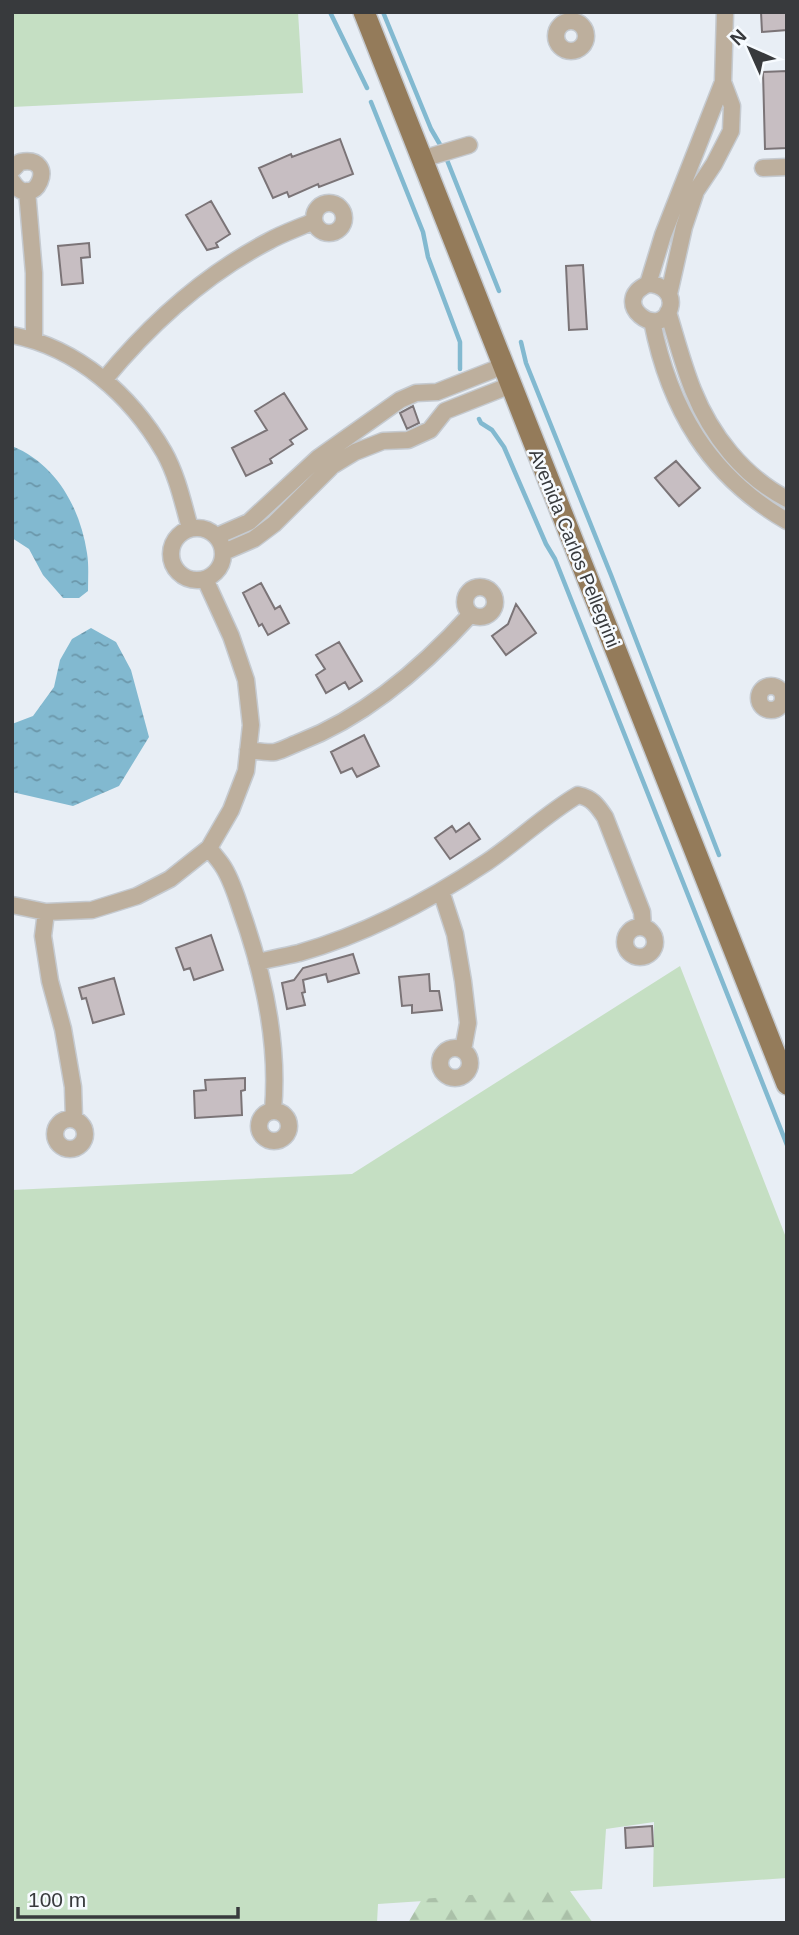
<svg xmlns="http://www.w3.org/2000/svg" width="799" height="1935" font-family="Helvetica,sans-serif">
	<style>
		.green { fill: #c5dfc3 }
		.forest { fill: url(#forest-firs) }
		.water { fill: url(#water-ripples) }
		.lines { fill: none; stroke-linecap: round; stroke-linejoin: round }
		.stream { stroke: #82b9d0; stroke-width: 4.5 }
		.building { fill: #c7bec2; stroke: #7b7477; stroke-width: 2 }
		.minor-casing { stroke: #c5cad0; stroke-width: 19 }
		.major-casing { stroke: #c5cad0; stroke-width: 24 }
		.minor { stroke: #bdaf9d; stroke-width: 16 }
		.major { stroke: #947b5a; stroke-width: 21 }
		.labels { text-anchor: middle; stroke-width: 5; stroke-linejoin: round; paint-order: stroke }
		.street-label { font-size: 19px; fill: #383a3d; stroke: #f7fbff }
	</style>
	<defs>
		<pattern id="forest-firs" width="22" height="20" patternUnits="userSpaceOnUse" patternTransform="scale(1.75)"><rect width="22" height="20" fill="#c5dfc3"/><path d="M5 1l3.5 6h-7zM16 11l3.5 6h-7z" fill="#aac0a8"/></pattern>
		<pattern id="water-ripples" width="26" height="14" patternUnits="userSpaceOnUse" patternTransform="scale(1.75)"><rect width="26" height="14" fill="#82b9d0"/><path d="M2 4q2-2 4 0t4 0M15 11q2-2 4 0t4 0" fill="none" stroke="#6b97aa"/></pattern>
	</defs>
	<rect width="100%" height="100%" fill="#e8eef5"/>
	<path class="green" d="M12 12H298L303 93 12 107Z
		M680 966 787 1240V1878L653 1887 654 1822 606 1829 602 1889 378 1904 377 1923H12V1190L352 1174Z"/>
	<path class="forest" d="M567 1887 593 1923H408L422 1899Z"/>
	<path class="water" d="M12 446C56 464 80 507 87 553 89 565 88 578 88 591L79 598H63L43 575 29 549 12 538Z
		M91 628 116 642 131 670 149 737 119 786 73 806 12 792V724L33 716 54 687 60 660 72 639Z"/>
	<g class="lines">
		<path class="stream" d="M330 12 367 88
			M383 12 431 129 442 148
			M371 102 423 232 428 257 460 342V369
			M447 160 499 291
			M521 342 526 363 611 575 719 855
			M479 419 481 423 492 430 504 447 546 544 555 559 787 1145"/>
	</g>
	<path class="building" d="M761 12H787V30L762 32Z
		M787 71V148L765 149 763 72Z
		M340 139 353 174 319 187 318 184 289 197 287 192 273 198 259 168 291 154 292 157Z
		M211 201 230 234 216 243 218 247 207 250 186 215Z
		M89 243 90 257 81 258 83 283 62 285 58 246Z
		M583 265 587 329 569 330 566 266Z
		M284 393 307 429 290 440 293 444 270 459 272 463 246 476 232 448 267 430 255 411Z
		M413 406 419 423 407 429 400 413Z
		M676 461 700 488 679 506 655 478Z
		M261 583 275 609 280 606 289 623 268 635 262 624 259 626 243 593Z
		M516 604 536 633 506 655 492 636 508 624Z
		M339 642 362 681 349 689 345 682 326 693 316 675 325 669 316 655Z
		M364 735 379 766 357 777 352 768 341 773 331 752Z
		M469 823 480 839 450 859 435 838 452 826 456 832Z
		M211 935 223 970 194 980 190 968 184 970 176 948Z
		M353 954 359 973 328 982 326 974 303 980 305 992 302 993 305 1005 287 1009 282 983 294 980 303 968Z
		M429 974 430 991H439L442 1010 412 1013V1005L402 1006 399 977Z
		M114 978 124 1014 93 1023 86 998 82 999 79 988Z
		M245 1078V1090L241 1091 242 1115 195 1118 194 1091 206 1090 205 1080Z
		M652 1826 653 1846 626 1848 625 1828Z"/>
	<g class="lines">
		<defs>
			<path id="minor" d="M556 36a15 15 0 1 1 30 0a15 15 0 1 1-30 0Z
				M422 159 469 145
				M763 168 787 167
				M12 170 20 162C61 154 34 216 12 181
				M27 191 34 273V339
				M314 218a15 15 0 1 1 30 0a15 15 0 1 1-30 0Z
				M648 284C661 284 674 293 670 308 660 342 608 302 648 284L663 235 723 82 725 12
				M669 294 684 227 696 191 714 164 731 131 732 106 723 82
				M668 312C676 338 683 365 693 390 711 435 743 476 787 499
				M652 321C669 408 709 476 787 521
				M12 335C78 348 131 395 164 452 177 475 183 503 190 528
				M104 380C150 324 204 275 269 241 283 233 299 228 314 221
				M171 554a26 26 0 1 1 52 0a26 26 0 1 1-52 0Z
				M217 536 249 522 318 458 400 400 416 393 437 392 503 366
				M224 552 254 539 274 524 332 466 355 452 383 441 408 440 430 430 445 411 511 385
				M465 602a15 15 0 1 1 30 0a15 15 0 1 1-30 0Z
				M759 698a12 12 0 1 1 24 0a12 12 0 1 1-24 0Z
				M248 750C257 751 267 753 275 752 283 750 292 745 300 742 367 716 423 667 471 614
				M209 848C213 854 218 859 222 865 231 878 236 895 241 910 263 972 279 1044 273 1110
				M441 891 455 934 463 981 468 1023 463 1050
				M12 905 46 912 92 910 137 896 170 879 209 848 231 810 246 771 251 725 246 680 231 636 205 579
				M46 912 43 936 50 981 63 1029 73 1087 74 1119
				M625 942a15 15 0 1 1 30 0a15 15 0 1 1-30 0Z
				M257 962C271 959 286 956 299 953 366 934 430 900 487 862 518 841 547 813 578 795 592 798 597 805 605 817L642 912 643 927
				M440 1063a15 15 0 1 1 30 0a15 15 0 1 1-30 0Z
				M259 1126a15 15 0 1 1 30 0a15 15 0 1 1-30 0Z
				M55 1134a15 15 0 1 1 30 0a15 15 0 1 1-30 0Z"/>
			<path id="major" d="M364 12 787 1084"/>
		</defs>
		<use href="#minor" class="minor-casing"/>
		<use href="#major" class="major-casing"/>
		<use href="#minor" class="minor"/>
		<use href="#major" class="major"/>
	</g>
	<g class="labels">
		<g class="street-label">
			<text transform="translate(575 548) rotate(68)" y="7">Avenida Carlos Pellegrini</text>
		</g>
	</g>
	<rect width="799" height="1935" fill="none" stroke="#383a3d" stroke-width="28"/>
	<g transform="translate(750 49) rotate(315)" stroke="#f7fbff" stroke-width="5" paint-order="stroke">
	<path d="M0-5L12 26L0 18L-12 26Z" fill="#383a3d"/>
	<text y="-10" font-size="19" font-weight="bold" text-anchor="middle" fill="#383a3d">N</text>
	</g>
	<path d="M18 1907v10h220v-10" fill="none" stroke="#383a3d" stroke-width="3.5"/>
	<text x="28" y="1907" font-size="21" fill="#383a3d" stroke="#f7fbff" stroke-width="5" paint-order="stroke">100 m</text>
</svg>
